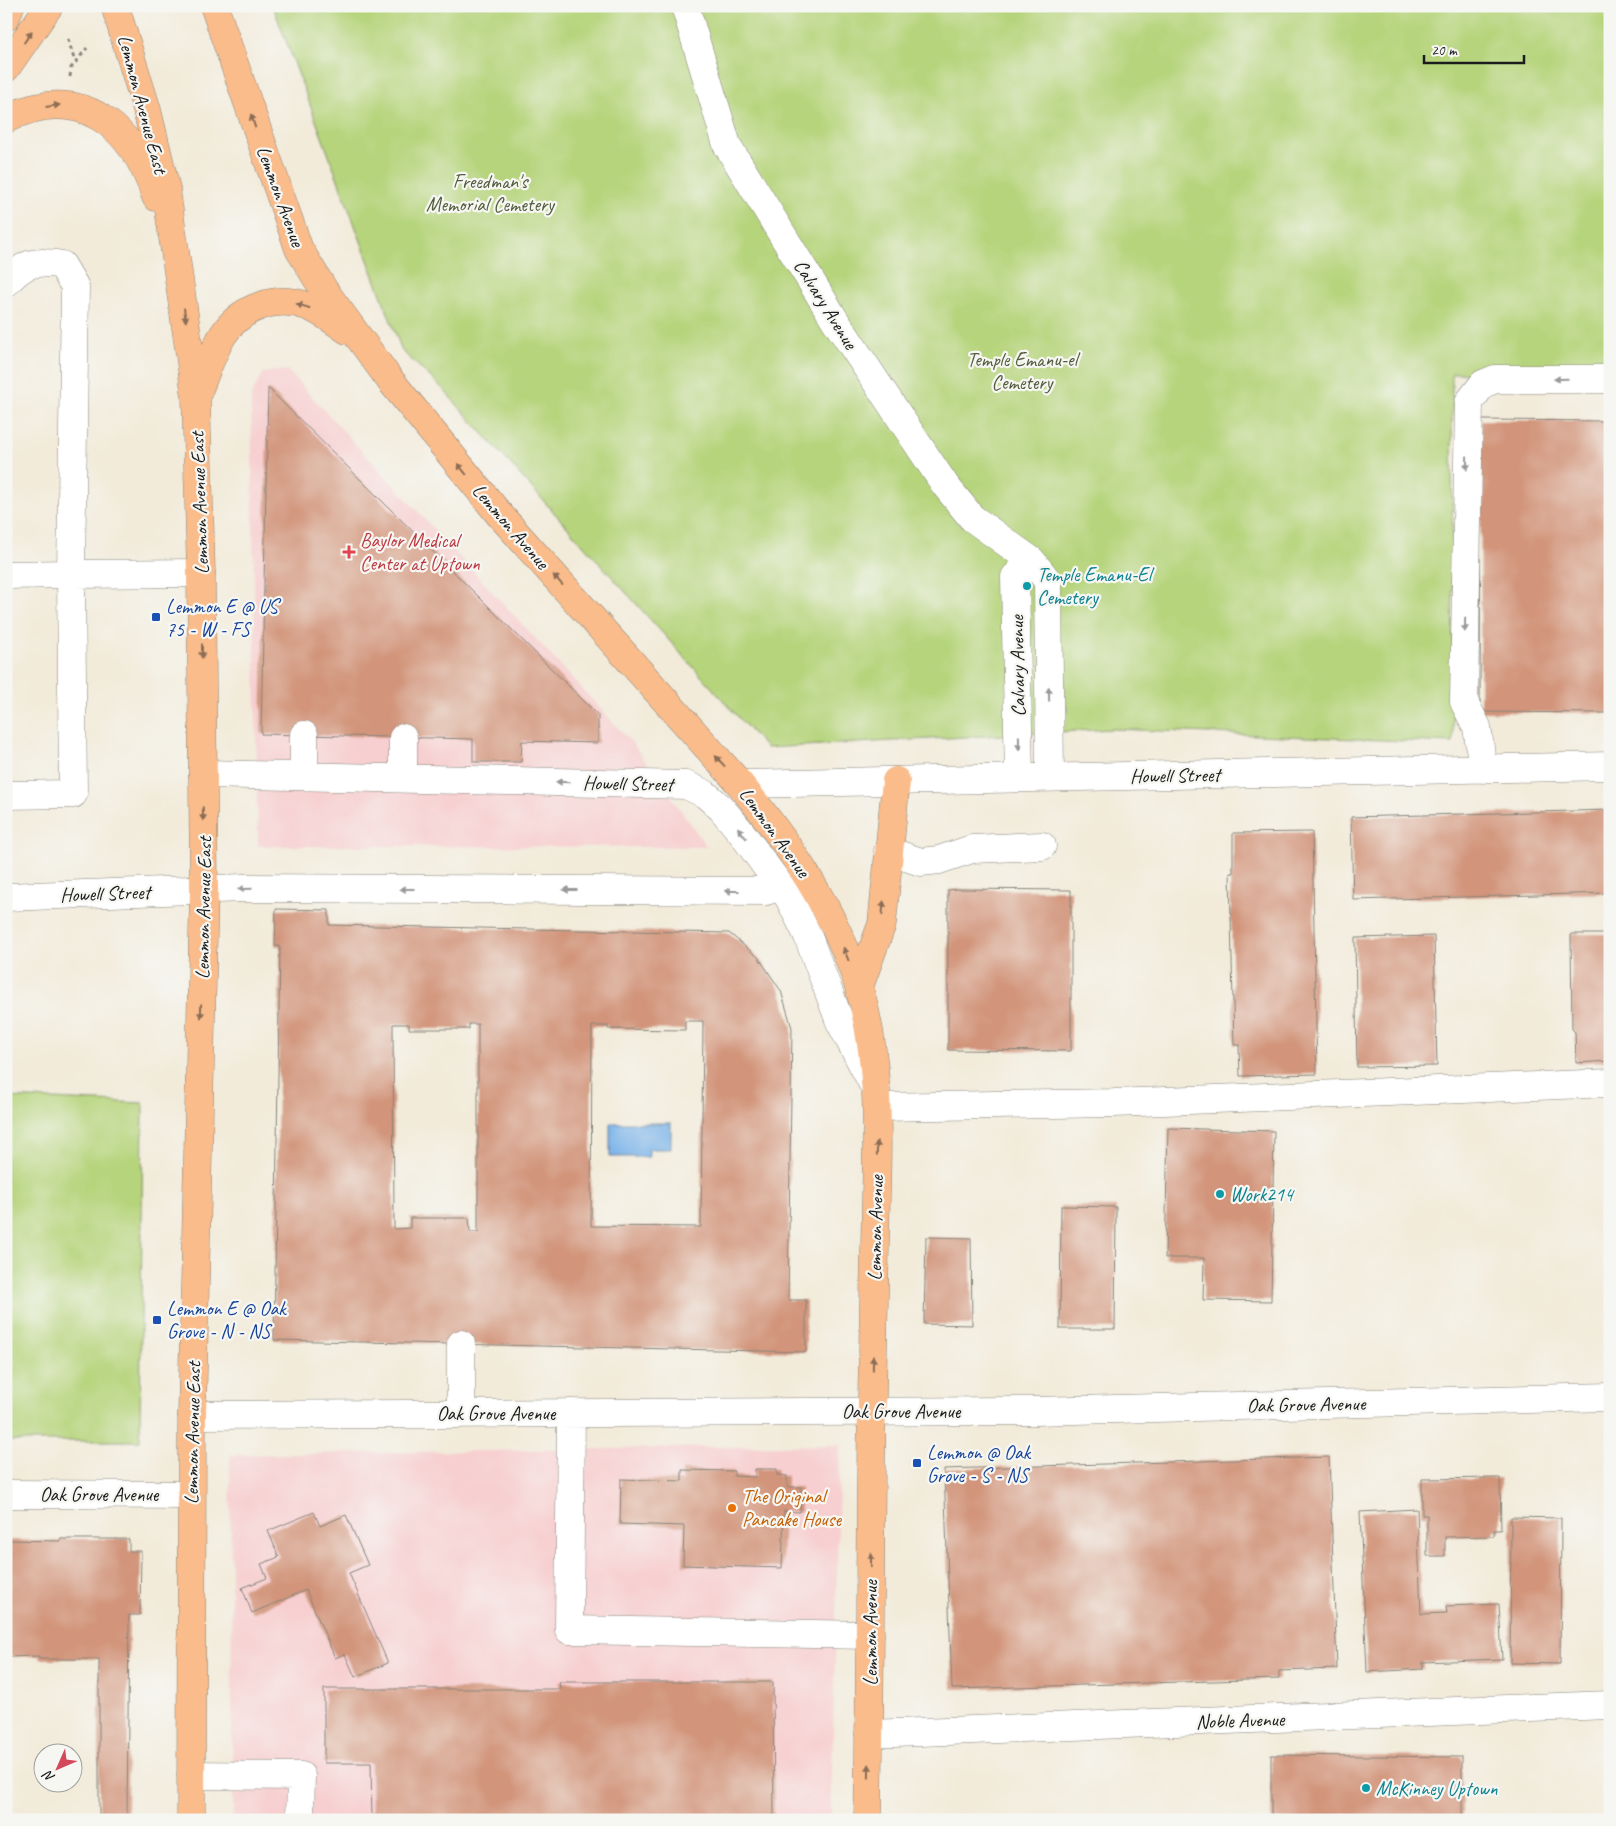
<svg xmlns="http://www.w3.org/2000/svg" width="1616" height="1826" font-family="Caveat,sans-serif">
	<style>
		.built { fill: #f7cfd0 }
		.green { fill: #b6d47b; stroke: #69784c }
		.water { fill: #77b1e8; stroke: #4a6682 }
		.building { fill: #d2947a; fill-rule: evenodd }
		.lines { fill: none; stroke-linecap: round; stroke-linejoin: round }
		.minor-casing { stroke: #87847b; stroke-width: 29 }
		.major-casing { stroke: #87847b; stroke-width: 29 }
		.path { stroke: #87847b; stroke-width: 3; stroke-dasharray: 4 4; stroke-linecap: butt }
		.minor { stroke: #fff; stroke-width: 28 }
		.major { stroke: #fabc8b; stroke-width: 28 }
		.oneway { fill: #8b6c54 }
		.oneway2 { fill: #999 }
		.health-dot { fill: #e0444e; stroke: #f6f6f2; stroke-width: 2 }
		.culture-dot { fill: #0f9aa8; stroke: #f6f6f2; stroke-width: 2 }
		.transit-dot { fill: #1a4fb4; stroke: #f6f6f2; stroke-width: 2 }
		.food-dot { fill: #e8710a; stroke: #f6f6f2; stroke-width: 2 }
		.labels { text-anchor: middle; stroke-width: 4.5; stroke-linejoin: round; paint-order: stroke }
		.street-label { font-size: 20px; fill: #1c1c1c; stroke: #f6f6f2 }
		.park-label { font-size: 20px; fill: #525c3d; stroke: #f6f6f2 }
		.health-label { font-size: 20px; fill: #be3a42; stroke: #f6f6f2; text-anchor: start }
		.culture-label { font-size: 20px; fill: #0d838f; stroke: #f6f6f2; text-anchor: start }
		.transit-label { font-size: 20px; fill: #164399; stroke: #f6f6f2; text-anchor: start }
		.food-label { font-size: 20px; fill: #c56008; stroke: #f6f6f2; text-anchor: start }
	</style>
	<rect width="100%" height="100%" fill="#f6f6f2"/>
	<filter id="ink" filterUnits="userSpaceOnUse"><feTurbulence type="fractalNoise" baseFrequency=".02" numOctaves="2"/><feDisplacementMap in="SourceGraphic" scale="10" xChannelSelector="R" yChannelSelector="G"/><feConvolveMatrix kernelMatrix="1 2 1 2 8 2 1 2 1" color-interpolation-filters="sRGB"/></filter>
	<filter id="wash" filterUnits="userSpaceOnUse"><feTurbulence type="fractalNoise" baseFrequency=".0096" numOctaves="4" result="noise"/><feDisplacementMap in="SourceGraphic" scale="20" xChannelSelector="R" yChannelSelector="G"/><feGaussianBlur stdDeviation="1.12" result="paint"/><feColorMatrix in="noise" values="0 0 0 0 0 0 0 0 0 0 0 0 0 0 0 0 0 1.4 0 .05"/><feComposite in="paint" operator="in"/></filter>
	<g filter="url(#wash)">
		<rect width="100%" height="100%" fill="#f2ebda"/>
		<path class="built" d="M287 370 633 744 707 847 258 846 251 395 263 373Z
			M840 1445 831 1820H233L230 1455Z"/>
		<path class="green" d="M273 6H1610V373H1452L1453 743 1112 729 766 748 441 387 402 351Z
			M6 1097 143 1103 140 1441H6Z"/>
		<path class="water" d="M610 1123H671V1149H649V1157H610Z"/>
		<g id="blocks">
			<path class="building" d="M268 388 598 715V743L522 741 521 762H473V739L261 734Z
				M1481 420 1610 421V713L1480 712Z
				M1610 810V893L1353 900 1351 817Z
				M1312 832 1317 1074 1240 1076 1239 1045H1234L1230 873H1233V833Z
				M957 889 1071 890V1051L948 1050V890Z
				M276 909 329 910V925L729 933 759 958 781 991 792 1028 788 1300H806V1352L274 1340 280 946H275ZM685 1021H703L701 1227 591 1226 592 1026H608V1029L685 1030ZM393 1024H409V1029H469V1024H478V1232H470L469 1218H410V1228L394 1229Z
				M1571 934H1610V1061L1576 1063 1575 1032 1572 1029Z
				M1434 936 1437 1066 1357 1067 1355 938Z
				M1168 1128 1274 1131 1271 1301 1203 1300 1204 1258H1165Z
				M1061 1206 1116 1207 1115 1329H1060Z
				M926 1237 971 1238 972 1325 924 1324Z
				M1329 1457 1337 1669 1279 1671V1679L952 1689 944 1469Z
				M755 1469H777V1475L787 1476V1487H801L800 1512 784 1511 782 1568 683 1565 684 1526 620 1524 621 1479 682 1481V1470L734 1471V1476L755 1477Z
				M1500 1478 1501 1530H1494V1536L1445 1537V1556H1427V1515H1422V1479Z
				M1417 1509 1421 1614 1447 1613 1446 1606 1499 1604 1502 1659 1423 1662V1669L1367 1672 1360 1512Z
				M314 1512 320 1526 346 1515 368 1565 349 1573 388 1663 355 1677 345 1654 335 1658 306 1590 252 1613 242 1588 267 1578 261 1564 279 1557 268 1531Z
				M1511 1517 1561 1518 1560 1664 1510 1663Z
				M60 1539H129V1551H141L140 1615H129L127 1820H99V1659H39V1656L6 1657V1540L60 1541Z
				M559 1682H773L774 1820H372L371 1763H324V1689H560Z
				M1271 1755 1462 1757V1820H1271Z"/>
		</g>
	</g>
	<g filter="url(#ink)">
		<use href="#blocks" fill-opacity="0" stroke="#87847b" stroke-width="1"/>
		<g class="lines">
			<defs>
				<path id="minor" d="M685 6 727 145 835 320 945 485 972 518 1032 561 1048 581 1050 777
					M6 283C25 262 35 260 62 265L75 287 71 574 201 573
					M6 575 71 574 73 794 6 795
					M304 735V776
					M1483 769 1477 727 1464 702 1469 402 1483 384 1495 379H1610
					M203 774 686 785 705 794 721 808 741 832 789 898 807 934 840 1022 876 1090
					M403 778V738
					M1019 778 1015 577 1032 561
					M740 784 1610 766
					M888 851 921 862 939 860 972 849 1042 846
					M6 897 243 888 766 891 780 886
					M878 1107 1114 1103 1610 1083
					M461 1344V1414
					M571 1413 569 1630 870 1635
					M192 1415 1034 1411 1610 1397
					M6 1494 191 1495
					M869 1734 1610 1705
					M191 1775 301 1776 300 1820"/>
				<path id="major" d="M115 6 147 110 166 189 196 397 201 573 204 890 192 1415 191 1820
					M214 6 299 249 324 290 390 380 499 514 740 784C790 845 835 911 859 987 879 1055 878 1125 876 1195 875 1247 874 1299 873 1351 869 1508 871 1664 868 1820
					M6 17 10 6
					M6 68 49 6
					M6 119C81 81 133 127 156 197
					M197 394C205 374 212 353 223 335 241 307 276 295 307 306 321 311 334 321 347 330
					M859 987 882 924 896 781"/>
			</defs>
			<use href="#minor" class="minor-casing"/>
			<use href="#major" class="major-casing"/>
			<path class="path" d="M68 39 75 62
				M70 77 71 68 87 48"/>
			<use href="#minor" class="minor"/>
			<use href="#major" class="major"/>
		</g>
		<defs><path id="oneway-solid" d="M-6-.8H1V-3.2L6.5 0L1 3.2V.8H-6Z" transform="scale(1.25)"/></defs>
		<g class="oneway">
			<use href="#oneway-solid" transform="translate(28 37) rotate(-55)"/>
			<use href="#oneway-solid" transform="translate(53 106) rotate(-8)"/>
			<use href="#oneway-solid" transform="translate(253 121) rotate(-109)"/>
			<use href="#oneway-solid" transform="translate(303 306) rotate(-163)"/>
			<use href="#oneway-solid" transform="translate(185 315) rotate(82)"/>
			<use href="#oneway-solid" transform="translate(462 469) rotate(-129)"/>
			<use href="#oneway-solid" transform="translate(558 580) rotate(-132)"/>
			<use href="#oneway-solid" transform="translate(202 651) rotate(90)"/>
			<use href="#oneway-solid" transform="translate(720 761) rotate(-132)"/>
			<use href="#oneway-solid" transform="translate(203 814) rotate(89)"/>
			<use href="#oneway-solid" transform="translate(883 908) rotate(-85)"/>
			<use href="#oneway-solid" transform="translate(846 954) rotate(-111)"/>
			<use href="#oneway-solid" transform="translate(201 1011) rotate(91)"/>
			<use href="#oneway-solid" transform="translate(877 1148) rotate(-89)"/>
			<use href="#oneway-solid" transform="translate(873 1363) rotate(-89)"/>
			<use href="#oneway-solid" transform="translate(871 1560) rotate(-90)"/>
			<use href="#oneway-solid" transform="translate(869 1771) rotate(-89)"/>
		</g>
		<g class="oneway2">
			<use href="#oneway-solid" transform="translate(1561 379) rotate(179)"/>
			<use href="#oneway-solid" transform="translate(1467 463) rotate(91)"/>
			<use href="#oneway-solid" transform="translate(1465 625) rotate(91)"/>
			<use href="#oneway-solid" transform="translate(1049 694) rotate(-91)"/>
			<use href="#oneway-solid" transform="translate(1019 743) rotate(89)"/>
			<use href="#oneway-solid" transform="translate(563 782) rotate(-179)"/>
			<use href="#oneway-solid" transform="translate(742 833) rotate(-128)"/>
			<use href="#oneway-solid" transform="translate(245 889) rotate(179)"/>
			<use href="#oneway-solid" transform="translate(407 889) rotate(-180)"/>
			<use href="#oneway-solid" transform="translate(570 890) rotate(-180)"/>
			<use href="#oneway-solid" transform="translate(732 891) rotate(-180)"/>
		</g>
	</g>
	<path class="health-dot" d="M346.5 544.5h5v5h5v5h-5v5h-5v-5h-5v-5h5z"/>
	<g class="culture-dot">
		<circle cx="1027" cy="586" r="5"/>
		<circle cx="1220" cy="1194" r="5"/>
		<circle cx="1366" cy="1788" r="5"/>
	</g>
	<g class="transit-dot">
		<rect x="151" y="612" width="10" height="10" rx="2.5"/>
		<rect x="152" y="1315" width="10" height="10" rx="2.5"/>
		<rect x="912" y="1458" width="10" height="10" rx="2.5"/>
	</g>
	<circle class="food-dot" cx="732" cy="1508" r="5"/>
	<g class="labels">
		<g class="street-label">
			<text transform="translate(143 104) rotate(75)" y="7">Lemmon Avenue East</text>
			<text transform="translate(281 196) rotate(70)" y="7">Lemmon Avenue</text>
			<text transform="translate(826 304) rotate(58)" y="7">Calvary Avenue</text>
			<text transform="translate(199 503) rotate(-92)" y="7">Lemmon Avenue East</text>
			<text transform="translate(511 526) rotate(49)" y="7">Lemmon Avenue</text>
			<text transform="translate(1017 666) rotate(-91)" y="7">Calvary Avenue</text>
			<text transform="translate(1175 775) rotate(-1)" y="7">Howell Street</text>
			<text transform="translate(628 783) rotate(1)" y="7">Howell Street</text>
			<text transform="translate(775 832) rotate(54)" y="7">Lemmon Avenue</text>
			<text transform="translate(105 893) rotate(-2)" y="7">Howell Street</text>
			<text transform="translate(203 908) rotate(-89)" y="7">Lemmon Avenue East</text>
			<text transform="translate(875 1228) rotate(-89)" y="7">Lemmon Avenue</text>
			<text transform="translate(1306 1404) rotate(-1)" y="7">Oak Grove Avenue</text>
			<text x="901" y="1418">Oak Grove Avenue</text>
			<text x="496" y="1420">Oak Grove Avenue</text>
			<text transform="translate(192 1433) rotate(-89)" y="7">Lemmon Avenue East</text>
			<text x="99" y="1501">Oak Grove Avenue</text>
			<text transform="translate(870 1633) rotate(-90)" y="7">Lemmon Avenue</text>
			<text transform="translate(1240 1720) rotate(-2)" y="7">Noble Avenue</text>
		</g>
		<g class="park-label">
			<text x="490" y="188">Freedman's<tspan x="490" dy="23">Memorial Cemetery</tspan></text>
			<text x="1022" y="366">Temple Emanu-el<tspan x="1022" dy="23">Cemetery</tspan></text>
		</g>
		<g class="health-label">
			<text x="360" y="547">Baylor Medical<tspan x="360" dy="23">Center at Uptown</tspan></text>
		</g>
		<g class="culture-label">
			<text x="1037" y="581">Temple Emanu-El<tspan x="1037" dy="23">Cemetery</tspan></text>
			<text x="1230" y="1201">Work214</text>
			<text x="1376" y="1795">McKinney Uptown</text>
		</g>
		<g class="transit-label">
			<text x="166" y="613">Lemmon E @ US<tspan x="166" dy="23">75 - W - FS</tspan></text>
			<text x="167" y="1315">Lemmon E @ Oak<tspan x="167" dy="23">Grove - N - NS</tspan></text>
			<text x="927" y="1459">Lemmon @ Oak<tspan x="927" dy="23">Grove - S - NS</tspan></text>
		</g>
		<g class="food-label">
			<text x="742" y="1503">The Original<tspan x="742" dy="23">Pancake House</tspan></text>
		</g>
	</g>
	<rect width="1616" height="1826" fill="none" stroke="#f6f6f2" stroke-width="25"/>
	<g transform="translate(58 1768) rotate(225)"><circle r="24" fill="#f6f6f2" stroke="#9f9f9c"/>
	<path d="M0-4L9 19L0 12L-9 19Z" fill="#d1495b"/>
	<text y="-8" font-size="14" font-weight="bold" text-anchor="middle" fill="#1c1c1c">N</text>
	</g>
	<path d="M1424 55v8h100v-8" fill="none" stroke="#1c1c1c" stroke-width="2.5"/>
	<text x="1431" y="55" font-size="15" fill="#1c1c1c" stroke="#f6f6f2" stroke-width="4" paint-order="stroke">20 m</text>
</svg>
